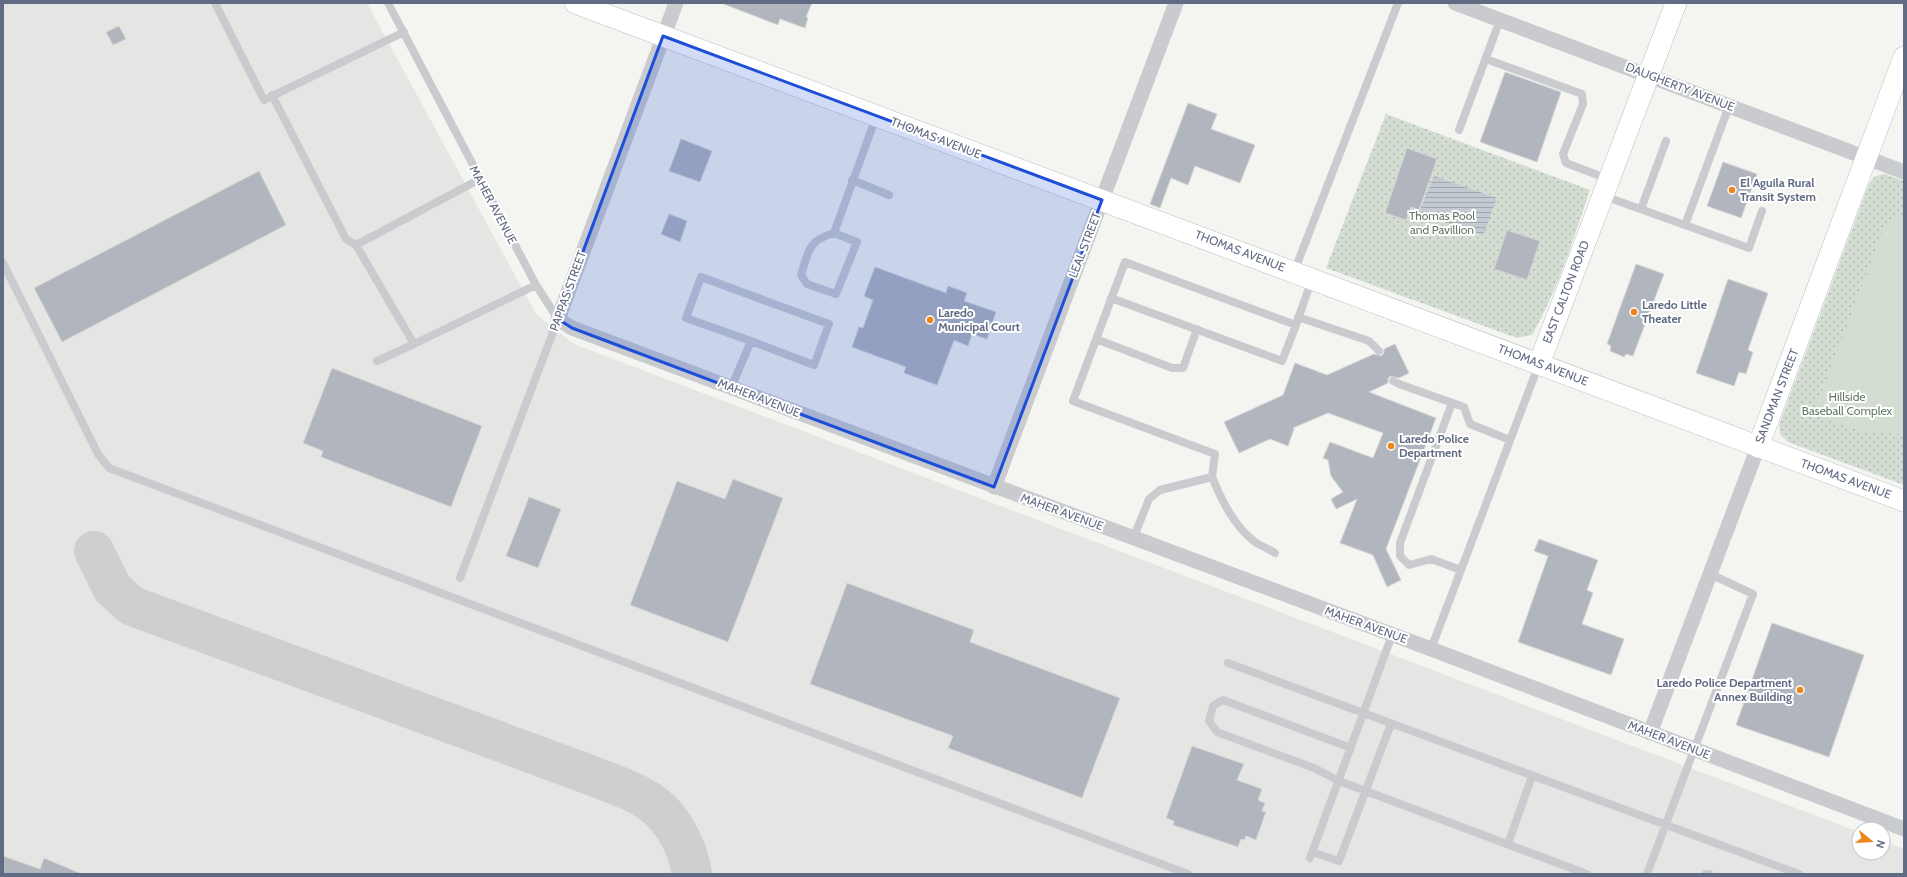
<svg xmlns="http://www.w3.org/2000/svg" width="1907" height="877" font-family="Cabin,sans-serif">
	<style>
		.built { fill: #e5e6e4 }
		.grass { fill: url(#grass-dots) }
		.pitch { fill: #d3ddd2 }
		.water { fill: url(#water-rules) }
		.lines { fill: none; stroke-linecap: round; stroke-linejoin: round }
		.taxiway { stroke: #cdcfd1; stroke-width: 40 }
		.building { fill: #b1b5bd; stroke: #d6d6d4 }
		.secondary-casing { stroke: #bbbdc3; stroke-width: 22 }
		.lane { stroke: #c9cbcf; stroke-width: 8 }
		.street { stroke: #c9cbcf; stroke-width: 15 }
		.secondary { stroke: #fff; stroke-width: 21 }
		.marked { fill: #1d4ed8; fill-opacity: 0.2; stroke: #1d4ed8; stroke-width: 3; stroke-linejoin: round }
		.poi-dot { fill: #ec861a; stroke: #fff; stroke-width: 1.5 }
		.labels { text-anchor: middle; stroke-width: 4; stroke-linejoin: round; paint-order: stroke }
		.street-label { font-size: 12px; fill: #626b84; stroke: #fff }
		.poi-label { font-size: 12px; font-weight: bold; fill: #626b84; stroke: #fff; text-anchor: start }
		.park-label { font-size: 12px; fill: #627b64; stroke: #fff }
	</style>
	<defs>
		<pattern id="grass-dots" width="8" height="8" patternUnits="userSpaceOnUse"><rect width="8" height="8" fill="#d3ddd2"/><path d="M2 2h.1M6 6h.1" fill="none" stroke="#afb7b0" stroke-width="1.8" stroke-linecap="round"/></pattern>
		<pattern id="water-rules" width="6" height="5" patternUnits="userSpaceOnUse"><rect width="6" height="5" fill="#c4cad1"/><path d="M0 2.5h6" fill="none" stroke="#a3a8af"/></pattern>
	</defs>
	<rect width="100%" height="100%" fill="#f4f5f1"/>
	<path class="built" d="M3 3H367L536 314 574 344 1859 832V853H1883V841L1904 849V874H3Z"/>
	<path class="grass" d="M1386 114 1590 190C1573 240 1558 289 1532 335L1517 338 1326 268Z
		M1885 174 1904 181V485L1788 442 1780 434 1779 425 1869 184 1875 176Z"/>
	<path class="pitch" d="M1900 216 1904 218V434C1872 435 1842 427 1813 414L1886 223Z"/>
	<path class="water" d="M1434 176 1497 198 1483 235 1419 213Z"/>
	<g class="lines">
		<path class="taxiway" d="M94 551 112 588 132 606 582 772C602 780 623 786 642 797 670 812 687 843 692 874"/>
	</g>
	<path class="building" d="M721 3H812L806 17 808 18 805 28 780 19 778 25Z
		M119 26 126 39 113 45 106 32Z
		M1505 72 1561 92 1537 162 1480 142Z
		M1188 103 1217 114 1211 129 1255 145 1240 183 1195 166 1188 185 1171 178 1160 208 1150 204Z
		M681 139 712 151 700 182 669 171Z
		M1407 148 1437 159 1419 210 1411 207 1406 220 1385 213Z
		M1723 162 1757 174 1741 218 1707 206Z
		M259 171 286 225 62 342 34 288Z
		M669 214 687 221 680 242 661 234Z
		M1507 230 1540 241 1527 280 1494 269Z
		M1636 264 1664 274 1633 356 1626 354 1624 357 1610 351 1611 346 1607 344Z
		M875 267 946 293 948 286 967 293 964 301 996 312 987 339 972 334 968 346 954 340 937 385 904 373 906 367 852 347 859 327 863 328 873 300 864 296Z
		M1728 279 1768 293 1748 350 1753 352 1746 374 1739 372 1734 386 1696 373Z
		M1395 344 1409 373 1399 378 1390 376 1388 379V383L1369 392 1436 418 1386 549 1401 580 1387 587 1373 555 1340 543 1357 499 1336 509 1331 499 1343 492 1331 476 1328 460 1323 458 1330 442 1373 458 1383 433 1328 413 1293 428 1294 429 1288 446 1270 439 1239 453 1224 422 1283 395 1295 363 1327 375 1374 354 1381 356 1384 353V349Z
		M332 368 482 426 451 507 321 457 323 451 303 443Z
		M733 479 783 498 728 642 630 605 677 481 725 499Z
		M529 497 561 509 538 568 506 556Z
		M1539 539 1598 560 1587 590 1593 593 1582 624 1624 639 1611 675 1518 642 1548 556 1534 551Z
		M847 583 974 630 970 642 1120 698 1082 798 948 748 953 736 810 684Z
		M1772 623 1864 655 1829 757 1736 725Z
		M1192 746 1244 764 1237 780 1262 789 1258 800 1265 803 1262 811 1266 812 1256 840 1246 836 1244 840 1241 839 1238 847 1173 825 1174 821 1166 818Z
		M3 856 40 869 44 858 82 874H3Z"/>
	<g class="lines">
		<defs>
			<path id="secondary" d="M575 3 1904 501
				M1539 364 1676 3
				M1758 447 1904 57"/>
		</defs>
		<use href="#secondary" class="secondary-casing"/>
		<path class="lane" d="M215 3 264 100 404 32
			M388 3 536 285 558 319 460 578
			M1486 59 1582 94 1583 104 1563 154 1566 163 1608 179
			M272 95 346 239 356 245 480 179
			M1459 130 1500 20
			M852 180 889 195
			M1604 196 1749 248 1762 211
			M1641 209 1666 141
			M1685 225 1729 106
			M834 233 857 242 836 294 807 284 801 275C809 251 807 241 834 233Z
			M834 233 876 117
			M356 245 414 344 536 285
			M3 263 98 454 109 468 1188 874
			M1294 272 1398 3
			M1111 298 1282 361 1296 325
			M1298 317 1369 341 1379 351
			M1096 339 1172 368H1183L1197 329
			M377 361 414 344
			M1393 381 1399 384 1464 407 1470 424 1510 440
			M731 388 751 341 814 365 829 324 701 277 686 318 751 341
			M1452 403 1400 543V556L1409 565 1431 559 1461 570
			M1212 477 1215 454 1073 401 1125 262 1296 325 1312 279
			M1133 539 1149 499 1160 490 1212 477C1222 501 1234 526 1255 542 1261 546 1269 549 1275 553
			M1431 649 1539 364
			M1228 663 1799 874
			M1351 748 1223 700 1213 706 1209 721 1217 732 1314 768 1339 781 1587 874
			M1508 844 1532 776
			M1312 852 1339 861 1391 724
			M1310 858 1392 635
			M1647 874 1753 594 1710 574
			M1706 874H1709"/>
		<path class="street" d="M676 3 558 319 572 328 1431 649 1904 829
			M1455 3 1904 172
			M994 487 1176 3
			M1650 733 1758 447"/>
		<use href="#secondary" class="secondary"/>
	</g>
	<path class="marked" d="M663 36 1102 200 994 487 572 328 558 319Z"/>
	<g class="poi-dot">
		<circle cx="1732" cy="190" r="4"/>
		<circle cx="1634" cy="312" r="4"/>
		<circle cx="930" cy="320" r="4"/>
		<circle cx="1391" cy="446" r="4"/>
		<circle cx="1800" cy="690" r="4"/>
	</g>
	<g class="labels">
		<g class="street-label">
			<text transform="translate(1680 87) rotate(21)" y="4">DAUGHERTY AVENUE</text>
			<text transform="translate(936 138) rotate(21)" y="4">THOMAS AVENUE</text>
			<text transform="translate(493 205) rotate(62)" y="4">MAHER AVENUE</text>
			<text transform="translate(1085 245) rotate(-69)" y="4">LEAL STREET</text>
			<text transform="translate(1240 251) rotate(21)" y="4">THOMAS AVENUE</text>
			<text transform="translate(568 291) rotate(-70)" y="4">PAPPAS STREET</text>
			<text transform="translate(1566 292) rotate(-69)" y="4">EAST CALTON ROAD</text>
			<text transform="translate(1543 365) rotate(21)" y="4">THOMAS AVENUE</text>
			<text transform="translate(1777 396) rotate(-69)" y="4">SANDMAN STREET</text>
			<text transform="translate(759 398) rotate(21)" y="4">MAHER AVENUE</text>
			<text transform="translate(1846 479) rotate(20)" y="4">THOMAS AVENUE</text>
			<text transform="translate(1062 512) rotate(20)" y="4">MAHER AVENUE</text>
			<text transform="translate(1366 625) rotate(20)" y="4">MAHER AVENUE</text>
			<text transform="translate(1669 740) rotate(21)" y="4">MAHER AVENUE</text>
		</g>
		<g class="poi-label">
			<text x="1740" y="187">El Aguila Rural<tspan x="1740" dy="14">Transit System</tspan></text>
			<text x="1642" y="309">Laredo Little<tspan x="1642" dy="14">Theater</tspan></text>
			<text x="938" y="317">Laredo<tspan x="938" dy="14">Municipal Court</tspan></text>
			<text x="1399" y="443">Laredo Police<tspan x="1399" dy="14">Department</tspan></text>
			<text x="1792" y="687" text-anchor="end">Laredo Police Department<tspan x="1792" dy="14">Annex Building</tspan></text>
		</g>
		<g class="park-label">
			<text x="1442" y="220">Thomas Pool<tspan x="1442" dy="14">and Pavillion</tspan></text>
			<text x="1847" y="401">Hillside<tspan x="1847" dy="14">Baseball Complex</tspan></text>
		</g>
	</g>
	<rect width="1907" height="877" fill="none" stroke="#626b84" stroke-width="8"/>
	<g transform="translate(1871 841) rotate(108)"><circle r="19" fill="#ffffff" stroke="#c0c4ce"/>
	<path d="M0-3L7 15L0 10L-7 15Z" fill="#ec861a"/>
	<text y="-6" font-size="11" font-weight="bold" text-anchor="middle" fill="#626b84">N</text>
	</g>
</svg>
